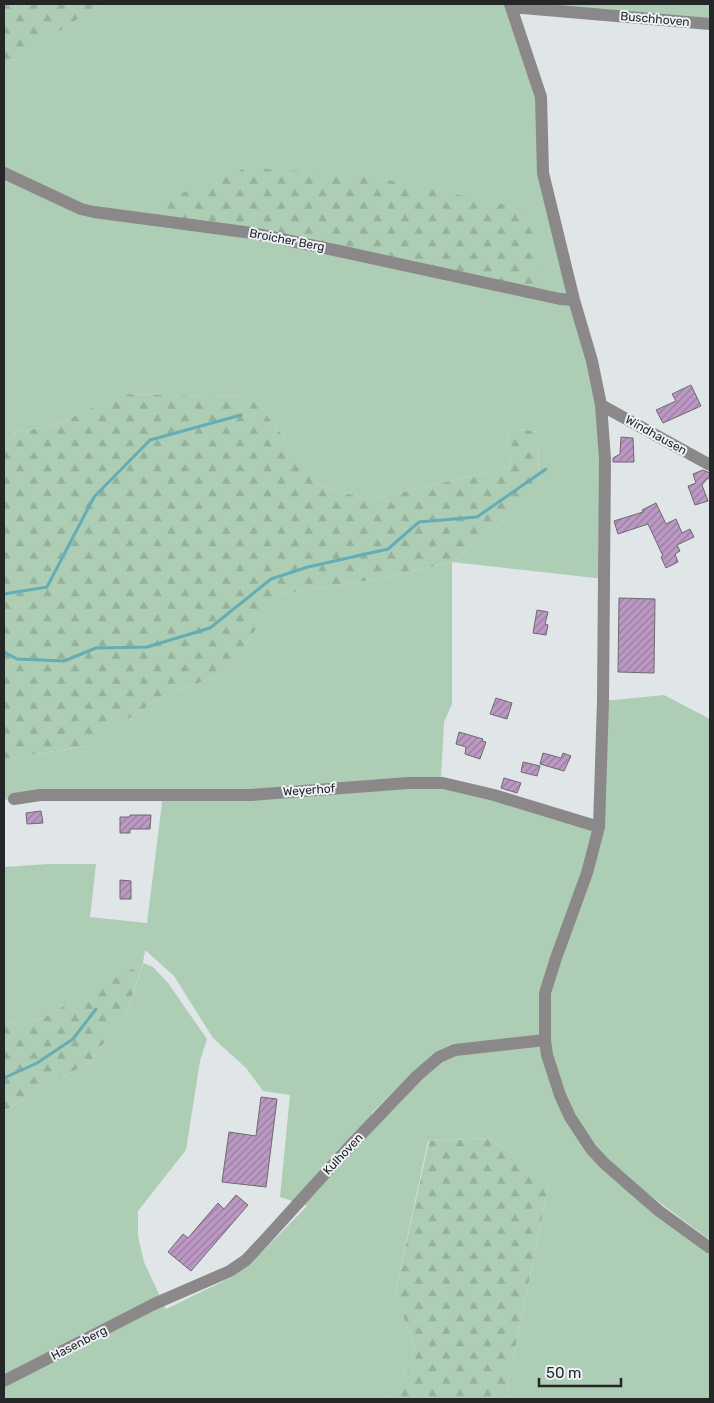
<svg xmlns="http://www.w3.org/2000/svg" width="714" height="1403" font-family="Rubik,sans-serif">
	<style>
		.grass { fill: #adceb5; fill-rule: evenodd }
		.forest { fill: url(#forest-firs) }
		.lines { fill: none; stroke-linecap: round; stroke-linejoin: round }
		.stream { stroke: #65adb6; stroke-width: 3 }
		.building { fill: url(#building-hatch); stroke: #6d6a6e }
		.minor { stroke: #8b8889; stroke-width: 12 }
		.labels { text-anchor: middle; stroke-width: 4; stroke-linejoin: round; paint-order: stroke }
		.street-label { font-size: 12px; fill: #252628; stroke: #edf2f6 }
	</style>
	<defs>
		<pattern id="forest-firs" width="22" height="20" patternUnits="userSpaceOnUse" patternTransform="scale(1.25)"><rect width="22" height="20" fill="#adceb5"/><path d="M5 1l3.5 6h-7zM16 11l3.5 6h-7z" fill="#95b19c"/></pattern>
		<pattern id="building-hatch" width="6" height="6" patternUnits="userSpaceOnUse" patternTransform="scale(1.25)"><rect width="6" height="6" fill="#bc98c4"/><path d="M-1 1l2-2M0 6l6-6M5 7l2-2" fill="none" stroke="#997c9f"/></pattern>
	</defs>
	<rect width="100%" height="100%" fill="#e0e5e8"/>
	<path class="grass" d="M101 4H710V24L511 7 541 97 543 173 574 300 592 361 601 405 605 459 604 579 452 562V704L444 722 441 777 494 795 599 827 587 873 577 902 591 869 603 818V701L664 695 710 719V1240L632 1182 605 1164 626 1189 638 1200 710 1255V1399H505L549 1183 532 1167 488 1138 428 1141 395 1294 417 1354 390 1399H4V1112L12 1106 91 1061 128 1009 143 964 39 1020 4 1023V867L48 864H96L90 917 147 923 163 795H40L4 800V759L87 746 161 697 226 673 280 594 379 579 452 562 538 494 539 432 506 427 511 467 369 500 320 485 253 397 120 394 53 426 4 434V67ZM145 950 174 976 213 1038 246 1068 263 1091 290 1095 280 1197 307 1206 262 1252 234 1276 166 1309 144 1262 138 1236V1211L186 1150 200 1061 207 1039 168 983 153 967 143 963ZM416 1069 418 1082 384 1118 371 1114Z"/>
	<path class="forest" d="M4 4H101L4 67Z
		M246 168 360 174 530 210 541 291 153 215 156 203Z
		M120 394 253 397 320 485 369 500 511 467 506 427 539 432 538 494 452 562 379 579 280 594 226 673 161 697 87 746 4 759V434L53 426Z
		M143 963 128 1009 91 1061 12 1106 4 1112V1023L39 1020Z
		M488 1138 532 1167 549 1183 505 1399H390L417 1354 395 1294 429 1141Z"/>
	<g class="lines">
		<path class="stream" d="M4 594 47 587 94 497 150 440 241 415
			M4 652 17 659 64 661 96 648 147 647 210 628 271 579 308 567 388 549 419 522 477 517 546 469
			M4 1078 37 1063 73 1039 96 1009"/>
	</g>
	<path class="building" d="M691 385 701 406 663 423 656 410 676 401 672 394Z
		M621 437 633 438 634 462H613V458L620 454Z
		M703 470 710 473V478L707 479 702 485 708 501 695 505 688 486 696 483 693 474Z
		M656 503 666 524 676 519 682 533 690 529 694 537 677 545 680 551 675 554 678 562 666 568 661 557 663 556 648 524 618 534 614 521 643 512 642 510Z
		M619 598 655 599 654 673 618 672Z
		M537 610 548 612 545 624 548 625 546 635 533 633Z
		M496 698 512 703 507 719 490 714Z
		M459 732 483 739 482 741 486 742 480 759 465 754 466 747 456 744Z
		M543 753 561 758 563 753 571 756 564 771 540 764Z
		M523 762 540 766 537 776 521 772Z
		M504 778 521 783 517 793 501 788Z
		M41 811 43 823 27 824 26 813Z
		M130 815H151L150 829H130V833H120V817H130Z
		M120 880 131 881V899H120Z
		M261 1097 277 1099 266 1187 222 1182 229 1132 256 1136Z
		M236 1195 248 1205 191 1271 168 1252 183 1234 188 1238 218 1203 224 1209Z"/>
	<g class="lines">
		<path class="minor" d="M510 4 541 97 543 173 574 300 592 361 601 405 605 459 603 701 599 827 587 873 556 958 545 993V1040L547 1055 560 1095 570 1117 591 1149 604 1163 629 1185 659 1211 710 1248
			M511 7 710 24
			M4 173 81 209 94 212 252 233 339 251 560 299 574 300
			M601 405 710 465
			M14 799 40 795H251L408 783H443L494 795 599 827
			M4 1381 154 1304 230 1271 246 1260 262 1243 350 1146 417 1076 439 1057 455 1050 545 1040"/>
	</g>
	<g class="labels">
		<g class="street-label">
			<text transform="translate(655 19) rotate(5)" y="4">Buschhoven</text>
			<text transform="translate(287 240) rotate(11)" y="4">Broicher Berg</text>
			<text transform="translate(656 435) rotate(29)" y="4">Windhausen</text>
			<text transform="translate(309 790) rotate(-4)" y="4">Weyerhof</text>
			<text transform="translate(343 1154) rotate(-47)" y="4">Kulhoven</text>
			<text transform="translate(79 1343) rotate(-27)" y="4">Hasenberg</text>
		</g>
	</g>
	<rect width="714" height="1403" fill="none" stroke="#252628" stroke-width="10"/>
	<path d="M539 1378v8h82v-8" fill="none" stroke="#252628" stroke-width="2.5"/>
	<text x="546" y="1378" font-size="15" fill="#252628" stroke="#edf2f6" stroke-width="4" paint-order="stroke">50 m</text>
</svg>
